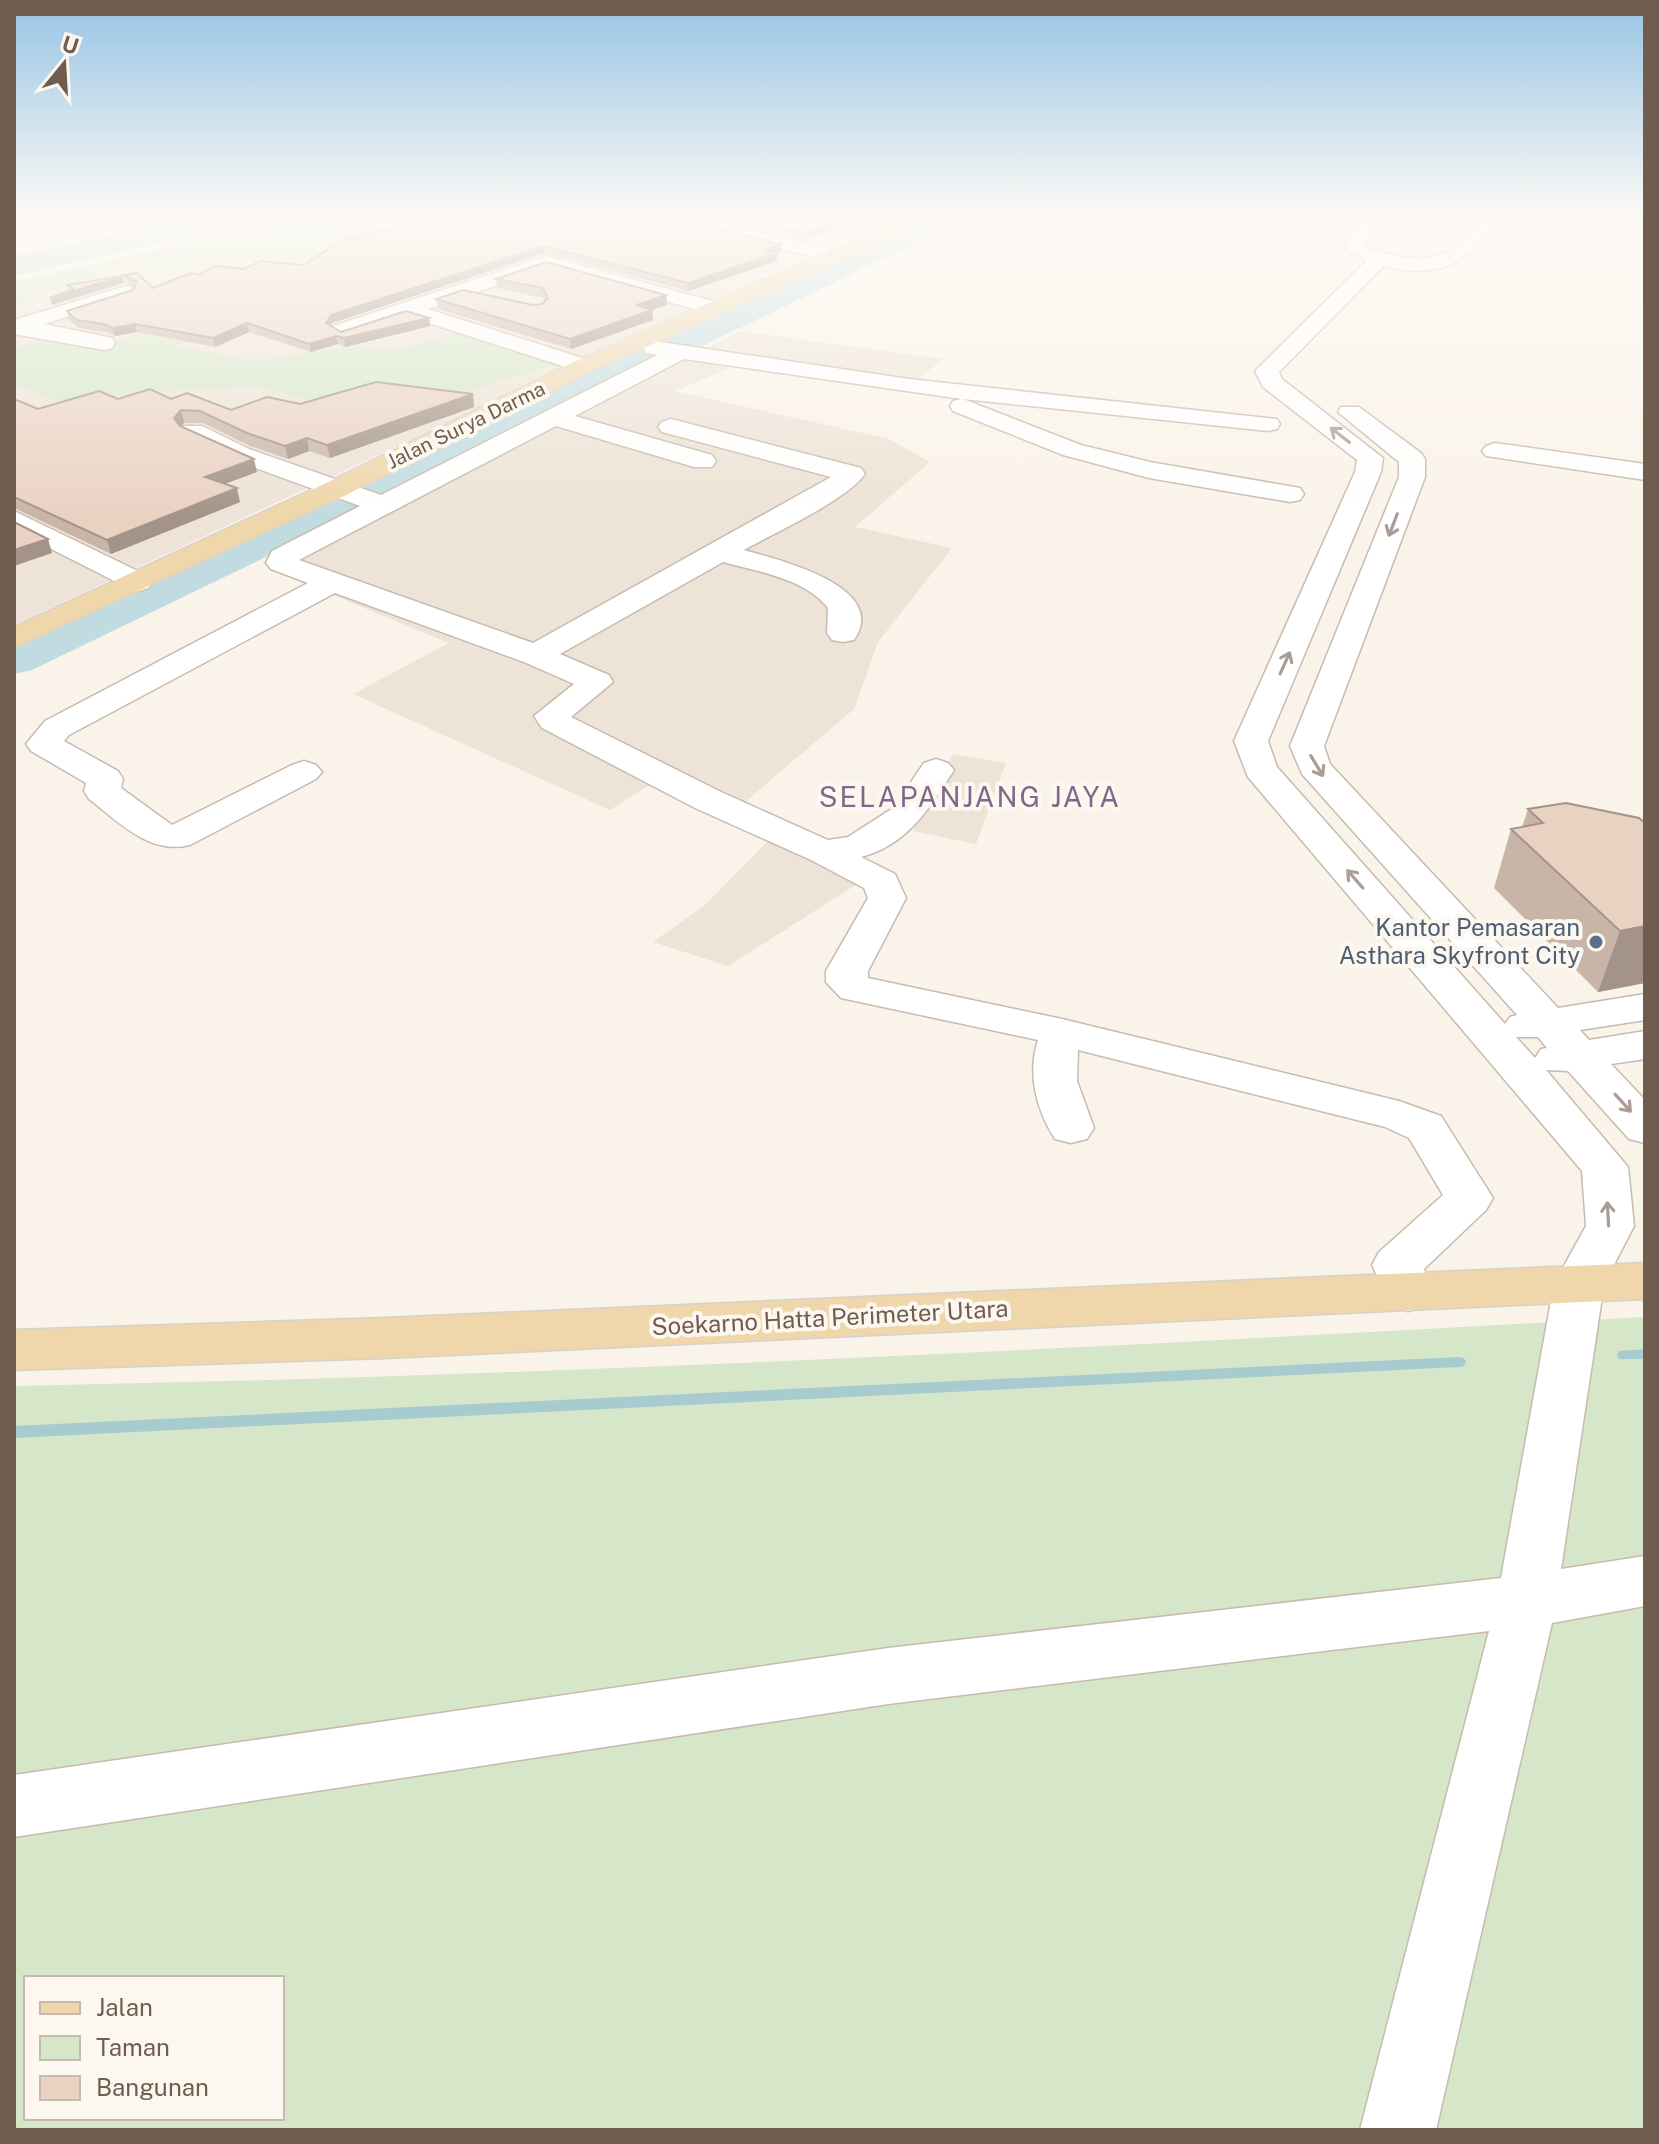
<svg xmlns="http://www.w3.org/2000/svg" width="1659" height="2144" font-family="'Public Sans',sans-serif">
	<style>
		.residential { fill: #ede3d6 }
		.green { fill: #d5e6c9; fill-rule: evenodd }
		.lines { fill: none; stroke-linecap: round; stroke-linejoin: round }
		.stream { fill: #a8cbd1; fill-rule: evenodd }
		.river { fill: #c0dce1; fill-rule: evenodd }
		.minor-casing { stroke: #c8baae; stroke-width: 3 }
		.major-casing { stroke: #d7d1ce; stroke-width: 3 }
		.minor { fill: #fff; fill-rule: evenodd }
		.major { fill: #efd6ab; fill-rule: evenodd }
		.wall { fill: #c9b5a8 }
		.shaded-wall { fill: #a49388 }
		.building { fill: #ead2c3; stroke: #a49388; stroke-width: 2 }
		.oneway { stroke: #aa9d96 }
		.service-dot { fill: #5c6f8a; stroke: #fdf8ef; stroke-width: 3 }
		.labels { text-anchor: middle; stroke-width: 8; stroke-linejoin: round; paint-order: stroke }
		.far-street-label { font-size: 20px; fill: #715c50; stroke: #fdf8ef }
		.service-label { font-size: 24px; fill: #4e5e75; stroke: #fdf8ef; text-anchor: end }
		.street-label { font-size: 24px; fill: #715c50; stroke: #fdf8ef }
		.quarter-label { font-size: 28px; letter-spacing: 2px; fill: #80688c; stroke: #fdf8ef }
	</style>
	<rect width="100%" height="100%" fill="#faf3e9"/>
	<path class="residential" d="M423 217H690L742 228 766 219 849 235 14 625V306L41 293 132 266 169 272 225 263 320 261 362 234Z
		M739 331 944 359 912 383 743 362 675 391 889 439 930 462 855 527 952 548 878 642 854 709 745 802 668 773 610 810 353 694 449 643 270 569Z
		M953 754 1006 763 976 844 913 831Z
		M774 835 865 879 728 966 653 942 704 906Z"/>
	<path class="green" d="M301 217H423L362 234 320 261 225 263 169 272 132 266 42 293 14 306V282Z
		M216 313 241 320 175 346 256 361 337 348 389 351 463 332 553 365 464 392 363 390 306 400 262 387 180 390 57 401 14 384V347L64 333 117 340Z
		M1645 1317V2130H14V1386C558 1376 1102 1347 1645 1317ZM26 1978H282V2118H26Z"/>
	<g class="lines">
		<path class="stream" d="M1645 1349V1359H1619L1617 1355 1619 1351Z
			M1459 1357 1464 1358 1466 1362 1464 1366 1459 1367 14 1438V1426Z"/>
		<path class="river" d="M196 217H250L246 223 14 276V256Z
			M923 217H961L957 223 32 670 14 674V640Z"/>
		<defs>
			<path id="minor" d="M666 217H697L838 251 841 255 831 261 668 221Z
				M850 217H887L909 221 912 225 902 231 852 221Z
				M1362 217H1380L1365 246C1413 266 1452 265 1482 217H1500C1473 263 1437 280 1384 266L1279 372 1282 379 1383 458 1381 472 1268 741 1277 767 1505 1024 1510 1017 1517 1015 1302 774 1290 746 1399 477V462L1338 412 1341 407H1359L1421 453 1425 459V477L1324 746 1330 764 1558 1008 1645 994V1020L1580 1030 1589 1040 1645 1031V1059L1611 1064 1645 1100V1143L1629 1139 1568 1071 1546 1070 1628 1167 1634 1226 1604 1284 1561 1569 1645 1556V1606L1552 1623 1436 2130H1360L1489 1631 888 1704 14 1837V1775L888 1648 1501 1578 1554 1284 1586 1226 1582 1171 1248 777 1234 741 1355 472 1357 460 1263 387 1255 371 1366 261 1344 248ZM1516 1037H1538L1547 1048 1541 1049 1535 1058Z
				M546 256 720 303 723 308 712 314 547 268 428 309 592 361 596 366 592 371 584 373 407 316 341 338 330 331 333 326Z
				M126 286 133 288 137 292 133 296 45 324 112 338 115 343 112 348 104 350 14 334V320Z
				M654 341 909 379 1277 419 1280 424 1277 429 1268 431 963 399 1081 445 1150 462 1300 488 1304 494 1300 500 1290 502 1149 478 1063 455 953 411 950 406 953 401 962 399 684 359 575 416 712 455 716 461 712 467H694L556 426 299 560 533 643 831 477 662 432 658 427 662 422 671 419 861 468 865 474C847 500 774 533 744 550 776 559 891 586 854 640L843 642 832 640 827 633 828 608C806 579 756 571 723 562L560 654 609 675 613 682 571 717 721 792 828 840 848 837 893 808 924 763 936 759 948 763 954 770C930 807 908 845 861 857L895 874 906 898 868 971V978L1062 1019 1399 1101 1441 1116 1493 1198 1486 1210 1424 1269 1433 1292 1426 1305 1408 1311 1390 1305 1372 1265 1379 1252 1443 1195 1409 1138 1385 1127 1078 1050 1077 1081 1094 1128 1087 1139 1071 1143 1055 1139C1036 1109 1027 1074 1038 1040L841 998 826 982V971L868 898 864 888 811 860 695 808 542 728 534 716 574 684 524 662 335 593 69 735 64 741 118 771 123 779 121 788 172 825 292 765 304 761 316 765 322 772 316 779 190 845C149 855 119 822 89 799L84 791 86 783 31 751 26 744 45 721 308 583 271 569 266 563 272 551 360 506 231 459 184 436 180 431 184 426H202L249 449 381 495 657 355 646 353 643 348 646 343Z
				M1495 443 1645 464V480L1486 456 1482 451 1486 446Z
				M14 511 148 576 153 582 148 588 138 591 128 588 14 530Z"/>
			<path id="major" d="M906 217H930L928 221 592 371 344 496 14 648V627L324 484 576 361Z
				M1645 1263V1299L385 1358 14 1370V1330L385 1318Z"/>
		</defs>
		<use href="#minor" class="minor-casing"/>
		<use href="#major" class="major-casing"/>
		<use href="#minor" class="minor"/>
		<use href="#major" class="major"/>
	</g>
	<path class="wall" d="M708 217H849V222L807 240Z
		M391 231 781 244V252L777 254V261L688 291 545 253 332 323 330 326 341 332 429 318 430 326 345 347 338 344 311 352 249 332 215 347 137 332 115 336 106 332 78 328 69 320 67 311 133 290 134 288 126 283 124 275 153 288 199 275 244 269 304 265 362 238Z
		M496 279 666 295 667 305 652 310 653 320 571 349 438 309 436 299 533 305 542 304 545 301 544 298 497 288Z
		M14 399 38 409 118 399H171L231 410 300 404 474 407 330 458 309 451 288 459 250 446 203 423H184L181 427 257 472 225 484 240 502 111 554 14 508Z
		M1528 809 1645 823V983L1598 992 1494 888 1511 829 1522 827Z"/>
	<path class="shaded-wall" d="M845 217H849V222L807 240V233Z
		M781 244V252L777 254V261L688 291V283Z
		M544 246 545 253 332 323 327 332 326 323 331 315Z
		M123 276 124 283 52 305 50 298Z
		M666 295 667 305 652 310 653 320 571 349 570 339 637 305Z
		M429 318 430 326 345 347 344 338Z
		M247 323 249 332 215 347 213 338Z
		M135 324 137 332 115 336 113 328Z
		M336 336 338 344 311 352 309 344Z
		M473 394 474 407 330 458 327 445Z
		M181 410 184 423 177 431 174 418Z
		M307 438 309 451 288 459 285 446Z
		M254 459 257 472 208 490 205 477Z
		M237 488 240 502 111 554 107 540Z
		M48 539 52 553 14 566V550Z
		M1645 926V983L1598 992 1620 931Z"/>
	<path class="building" d="M422 217H667L781 244 765 250 777 253 688 283 544 246 331 315 326 323 341 332 406 311 429 318 344 338 336 336 309 344 247 323 213 338 135 324 113 328 104 324 76 320 67 311 133 290 137 282 124 275 137 273 153 288 191 273 199 275 215 266 244 269 260 261 304 265 347 237 362 238 379 230 391 231Z
		M738 217H845L807 233Z
		M546 262 666 295 637 305 652 310 570 339 436 299 463 290 533 305 542 304 548 298 543 288 496 279Z
		M123 276 50 298 73 289 67 285Z
		M376 382 473 394 327 445 307 438 285 446 247 433 200 411 181 410 174 418 180 426 254 459 205 477 237 488 107 540 14 497V399L38 409 99 391 118 399 150 389 171 399 187 393 231 410 267 397 300 404Z
		M14 522 48 539 14 550Z
		M1566 803 1639 818 1645 823V926L1620 931 1511 829 1543 823 1528 809Z"/>
	<defs><path id="oneway-shaft" d="M-6 0H5M1.5-3L5.5 0L1.5 3" fill="none" stroke-width="1.6" stroke-linecap="round" stroke-linejoin="round" transform="scale(2)"/></defs>
	<g class="oneway">
		<use href="#oneway-shaft" transform="translate(1340 435) rotate(-142)"/>
		<use href="#oneway-shaft" transform="translate(1393 525) rotate(111)"/>
		<use href="#oneway-shaft" transform="translate(1285 663) rotate(-66)"/>
		<use href="#oneway-shaft" transform="translate(1317 766) rotate(59)"/>
		<use href="#oneway-shaft" transform="translate(1355 879) rotate(-131)"/>
		<use href="#oneway-shaft" transform="translate(1623 1103) rotate(48)"/>
		<use href="#oneway-shaft" transform="translate(1608 1214) rotate(-93)"/>
	</g>
	<linearGradient id="sky" x2="0" y2="1"><stop stop-color="#98c4e5"/><stop offset="0.42" stop-color="#fdfaf5"/><stop offset="1" stop-color="#fdfaf5" stop-opacity="0"/></linearGradient>
	<rect width="1659" height="517" fill="url(#sky)"/>
	<circle class="service-dot" cx="1596" cy="942" r="8"/>
	<g class="labels">
		<g class="far-street-label">
			<text transform="translate(466 425) rotate(-26)" y="7">Jalan Surya Darma</text>
		</g>
		<g class="service-label">
			<text x="1580" y="936">Kantor Pemasaran<tspan x="1580" dy="28">Asthara Skyfront City</tspan></text>
		</g>
		<g class="street-label">
			<text transform="translate(830 1318) rotate(-3)" y="8">Soekarno Hatta Perimeter Utara</text>
		</g>
		<g class="quarter-label">
			<text x="970" y="807">SELAPANJANG JAYA</text>
		</g>
	</g>
	<rect width="1659" height="2144" fill="none" stroke="#715c50" stroke-width="32"/>
	<rect x="24" y="1976" width="260" height="144" fill="#fdf8ef" stroke="#c5baaf" stroke-width="2"/>
	<rect x="40" y="2002" width="40" height="12" fill="#efd6ab" stroke="#c5baaf" stroke-width="2"/>
	<text x="96" y="2016" font-size="24" fill="#715c50">Jalan</text>
	<rect x="40" y="2036" width="40" height="24" fill="#d5e6c9" stroke="#c5baaf" stroke-width="2"/>
	<text x="96" y="2056" font-size="24" fill="#715c50">Taman</text>
	<rect x="40" y="2076" width="40" height="24" fill="#ead2c3" stroke="#c5baaf" stroke-width="2"/>
	<text x="96" y="2096" font-size="24" fill="#715c50">Bangunan</text>
	<g transform="translate(64 64) rotate(18)" stroke="#fdf8ef" stroke-width="6" paint-order="stroke">
	<path d="M0-6L14 30L0 20L-14 30Z" fill="#715c50"/>
	<text y="-12" font-size="22" font-weight="bold" text-anchor="middle" fill="#715c50">U</text>
	</g>
</svg>
